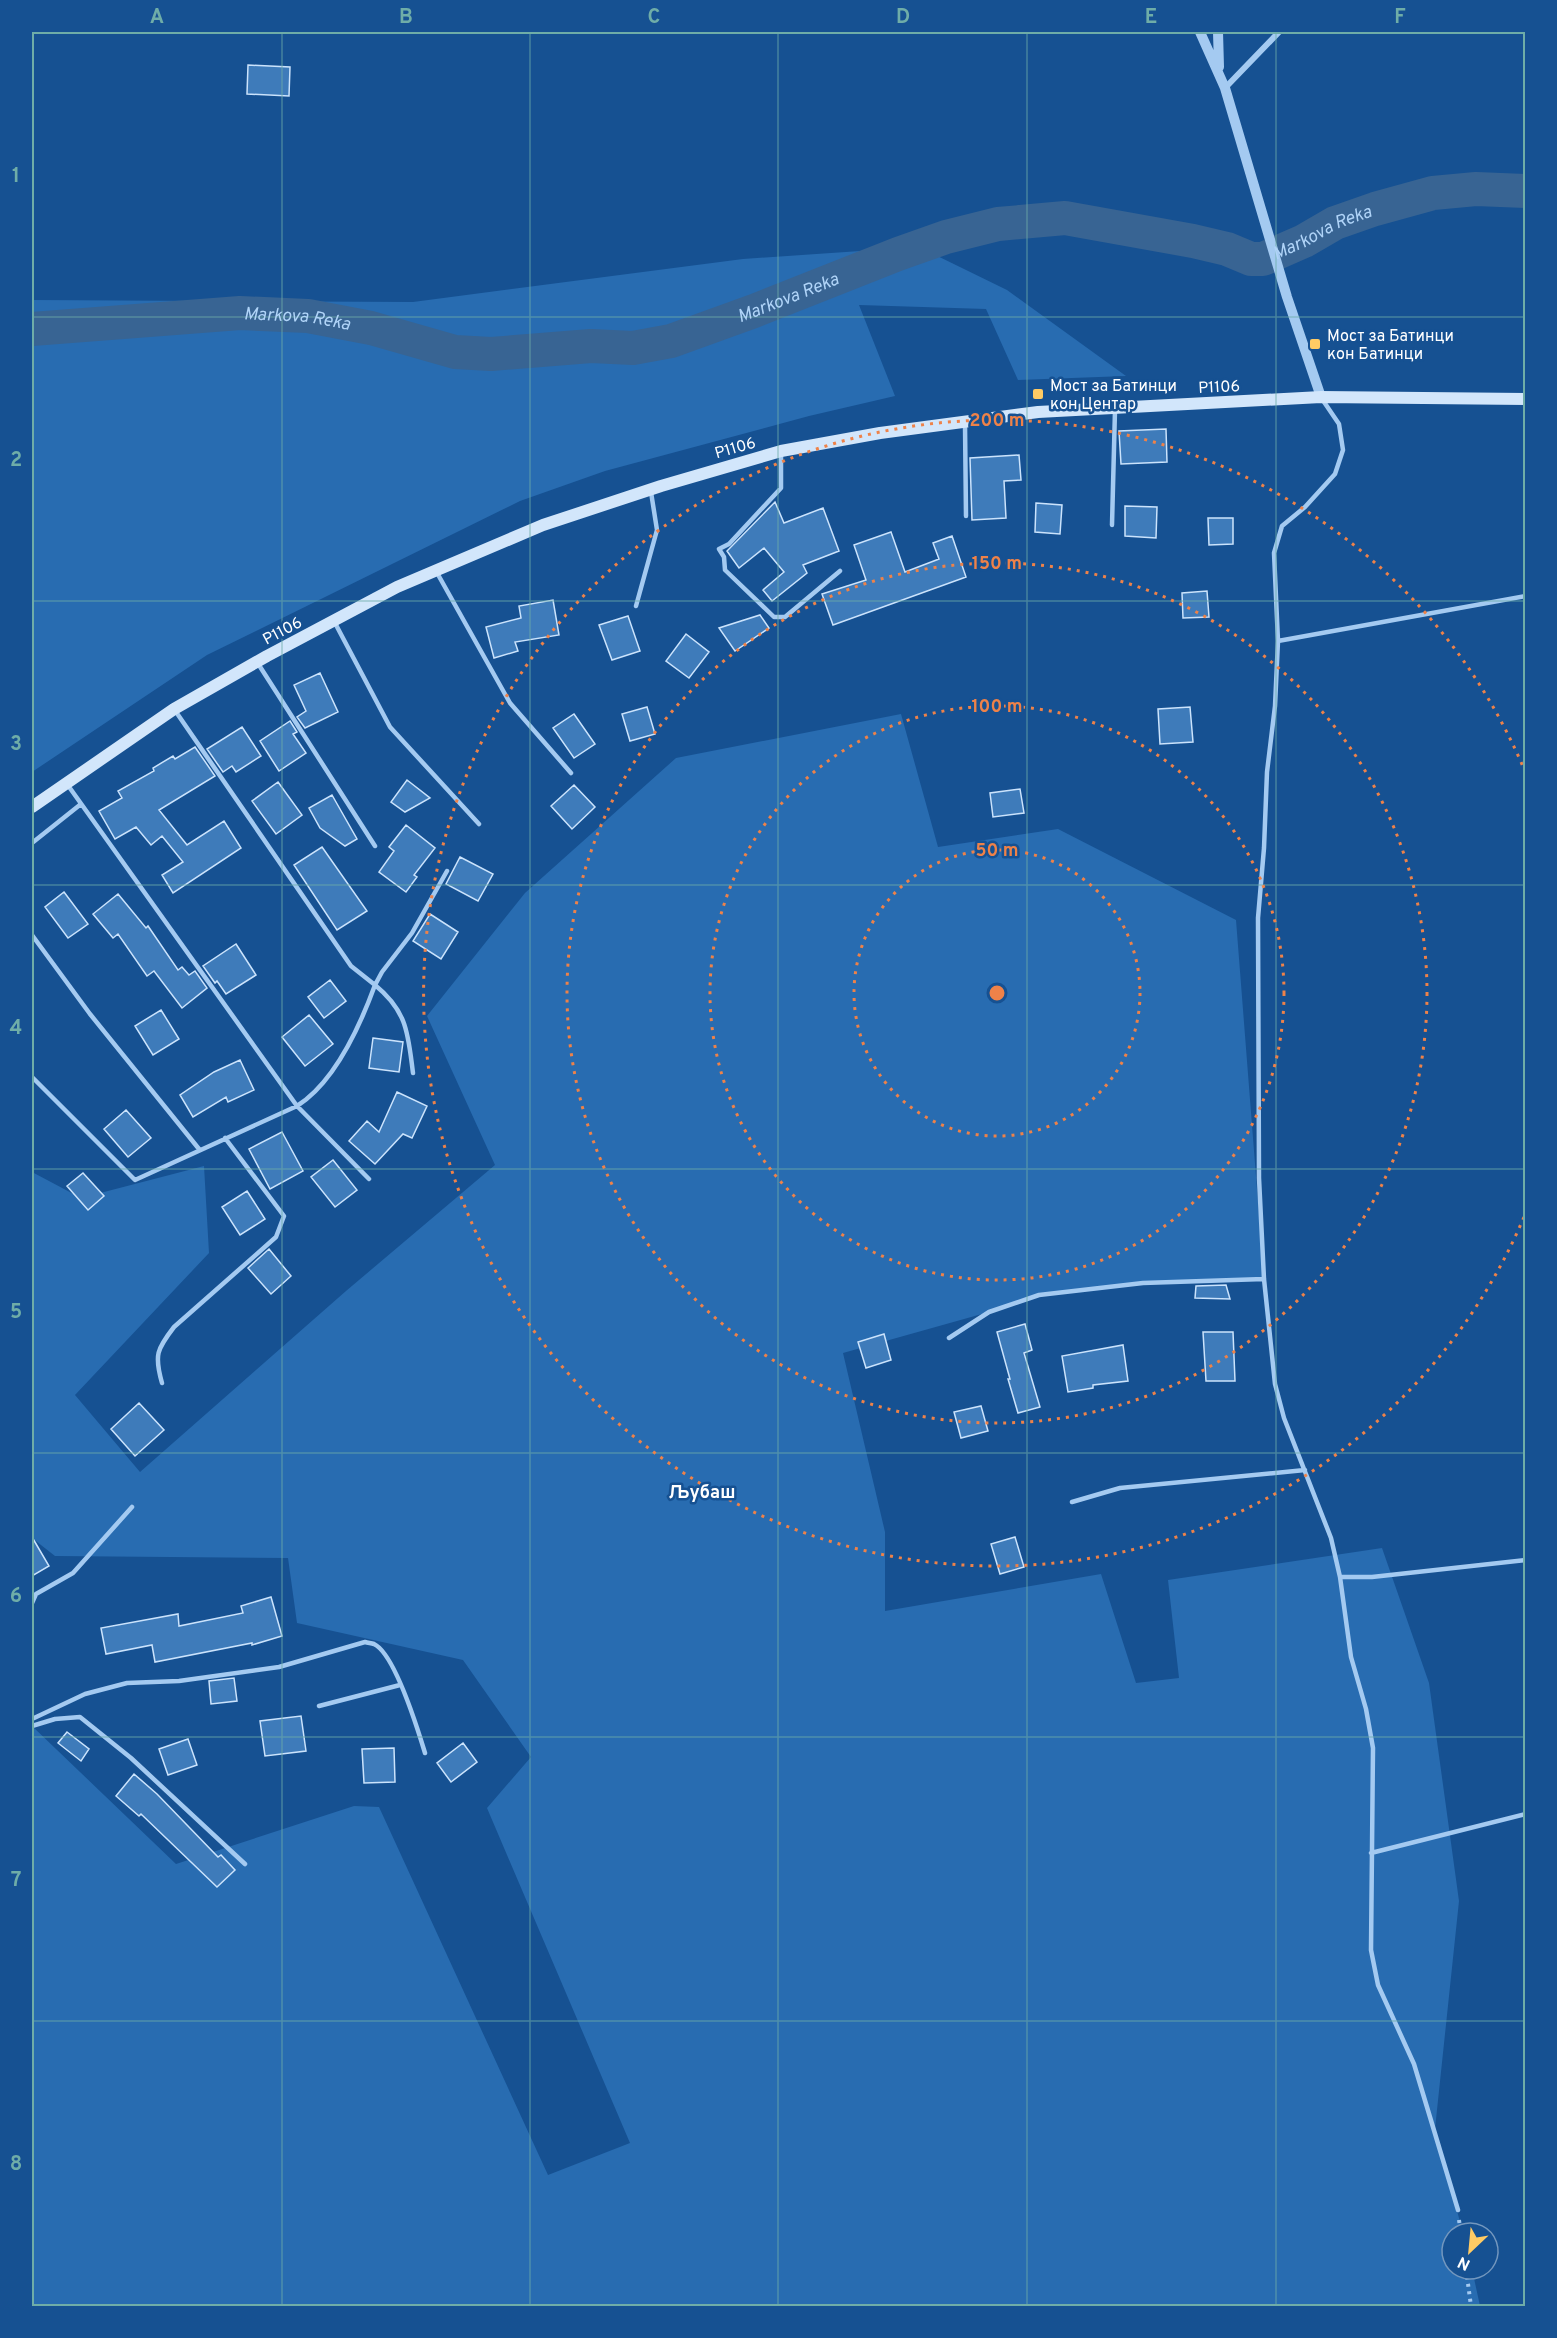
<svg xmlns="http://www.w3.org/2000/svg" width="1557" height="2338" font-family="Overpass,sans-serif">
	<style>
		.green { fill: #286cb1 }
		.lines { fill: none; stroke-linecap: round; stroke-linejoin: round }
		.river { stroke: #386493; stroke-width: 34 }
		.building { fill: #3e7bba; stroke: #cbe3fc; stroke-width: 1.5 }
		.path { stroke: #a4caf1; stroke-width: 4; stroke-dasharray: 3 4.5; stroke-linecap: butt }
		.service { stroke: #a4caf1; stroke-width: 4.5 }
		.minor { stroke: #a4caf1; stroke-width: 6 }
		.tertiary { stroke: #a4caf1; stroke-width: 10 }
		.secondary { stroke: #d2e6fb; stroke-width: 12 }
		.grid { fill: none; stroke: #6fada8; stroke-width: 1.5; stroke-opacity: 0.55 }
		.ring { fill: none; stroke: #ee8249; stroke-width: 3; stroke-dasharray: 3 6 }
		.poi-dot { fill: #ffcb64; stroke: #165192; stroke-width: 2 }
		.labels { text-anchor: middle; stroke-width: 5; stroke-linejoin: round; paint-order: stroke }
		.poi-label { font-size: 16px; fill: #fff; stroke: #165192; text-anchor: start }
		.street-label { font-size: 16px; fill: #fff; stroke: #165192 }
		.water-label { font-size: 18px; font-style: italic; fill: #b0d4f8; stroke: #165192 }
		.neighbourhood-label { font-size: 18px; font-weight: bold; fill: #fff; stroke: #165192 }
		.centre { fill: #ee8249; stroke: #165192; stroke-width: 3 }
		.ring-label { font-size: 18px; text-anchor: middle; font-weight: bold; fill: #ee8249; stroke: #165192; stroke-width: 5; stroke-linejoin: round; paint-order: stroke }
		.neatline { fill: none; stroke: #6fada8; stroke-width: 2 }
		.grid-label { font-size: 20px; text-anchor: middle; font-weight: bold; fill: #6fada8 }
	</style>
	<rect width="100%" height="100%" fill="#165192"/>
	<path class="green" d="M919 247 1007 290 1126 376 1018 380 986 309 859 305 895 396 809 416 605 471 520 501 207 655 32 772V300L413 302 743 259Z
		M901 714 938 847 1058 829 1236 920 1264 1279 1143 1283 1039 1295 989 1312 843 1353 885 1532V1611L1101 1574 1136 1683 1179 1678 1168 1580 1382 1548 1429 1683 1459 1901 1435 2129 1463 2233H1452V2269H1472L1480 2306H32V1726L176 1864 354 1806 379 1807 548 2175 630 2143 487 1808 531 1757 463 1660 297 1623 288 1558 55 1556 32 1538V1172L81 1198 204 1166 209 1253 75 1395 140 1472 346 1291 495 1165 427 1016 525 893 676 758Z"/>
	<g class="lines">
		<path class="river" id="s1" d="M32 329 240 313 308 316 371 328 455 352 491 354 591 346 633 348 671 341 754 311 898 254 946 237 998 224 1065 218 1193 241 1227 249 1251 259H1263L1304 241 1335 223 1375 209 1433 193 1476 189 1526 191"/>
	</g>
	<path class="building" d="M248 65 290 67 289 96 247 94Z
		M1166 429 1167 462 1121 464 1119 431Z
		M1019 455 1021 480 1004 481 1006 518 972 520 970 458Z
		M775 502 784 523 823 508 839 551 803 565 807 573 772 601 763 590 784 572 764 548 739 568 727 551Z
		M1036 503 1062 505 1060 534 1035 532Z
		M1125 506 1157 507 1156 538 1125 536Z
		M1208 518H1233V544L1209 545Z
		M891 532 905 572 939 559 933 543 952 536 966 577 833 625 822 594 866 580 854 545Z
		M1207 591 1209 617 1183 618 1182 593Z
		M553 600 559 635 515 642 518 651 494 658 486 627 521 618 519 606Z
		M760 615 769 628 735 651 719 628Z
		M628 616 640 651 612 660 599 625Z
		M686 634 709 652 689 678 666 661Z
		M320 673 338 712 305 728 297 717 306 711 294 685Z
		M647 707 655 734 630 741 622 714Z
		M1190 707 1193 742 1160 744 1158 709Z
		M574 714 595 744 574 758 553 728Z
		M290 721 297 732 293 734 306 753 279 771 260 741Z
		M242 727 261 756 236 772 232 766 223 772 207 749Z
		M195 747 215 776 159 810 187 845 224 821 241 848 173 893 162 875 183 862 162 836 151 845 136 827 115 839 99 811 122 798 118 791 154 771 153 768 173 756 175 759Z
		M407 780 430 798 405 812 391 802Z
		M278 782 302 815 276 834 252 801Z
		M574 785 595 807 572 829 551 806Z
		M1020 789 1024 813 993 817 990 793Z
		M332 795 357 839 345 846 320 828 309 808Z
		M406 825 435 848 414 875 417 877 406 892 379 872 394 851 389 847Z
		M322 847 367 911 337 930 294 865Z
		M460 857 493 874 478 901 446 884Z
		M64 892 88 924 68 938 45 907Z
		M118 894 146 928 148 926 178 970 182 967 189 975 195 971 207 988 182 1008 154 971 147 976 118 934 113 938 93 914Z
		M430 914 458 932 441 959 413 941Z
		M236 944 256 975 226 994 217 981 215 983 203 966Z
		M330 980 346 1001 324 1018 308 997Z
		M161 1010 179 1039 153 1055 135 1026Z
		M309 1015 333 1044 305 1066 282 1037Z
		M373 1038 403 1042 399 1072 369 1068Z
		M240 1060 254 1090 228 1102 226 1097 193 1117 180 1095 214 1072Z
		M397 1092 427 1106 412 1138 403 1134 375 1164 349 1141 367 1121 379 1132Z
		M126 1110 151 1138 128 1157 104 1129Z
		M282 1132 303 1171 270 1189 249 1149Z
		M333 1160 357 1190 335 1207 311 1177Z
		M83 1173 104 1196 88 1210 67 1186Z
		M247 1191 265 1219 240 1235 222 1207Z
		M269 1249 291 1276 271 1294 248 1268Z
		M1226 1285 1230 1299 1195 1298 1196 1286Z
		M1025 1324 1032 1350 1024 1353 1040 1407 1018 1413 1008 1379H1010L997 1332Z
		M1203 1332H1233L1235 1381H1206Z
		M884 1334 891 1360 866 1368 858 1342Z
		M1123 1345 1128 1381 1093 1385V1388L1068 1392 1062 1356Z
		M139 1403 164 1430 135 1456 111 1429Z
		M981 1406 988 1431 961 1438 954 1412Z
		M32 1537 49 1566 32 1576Z
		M1015 1537 1024 1567 1000 1574 991 1544Z
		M271 1597 282 1636 252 1645V1643L155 1662 152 1645 106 1654 101 1628 178 1614 179 1626 243 1613 241 1606Z
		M234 1678 237 1701 211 1704 209 1681Z
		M301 1716 306 1751 265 1756 260 1721Z
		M67 1732 89 1749 81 1761 58 1743Z
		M188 1739 197 1765 168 1775 159 1749Z
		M463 1743 477 1762 451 1782 437 1763Z
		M394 1748 395 1782 364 1783 362 1749Z
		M134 1774 157 1794 218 1857 221 1855 235 1870 217 1887 141 1814 139 1816 116 1796Z"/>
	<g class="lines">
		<path class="path" d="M1459 2220 1461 2233
			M1466 2269 1471 2306"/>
		<path class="service" d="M1322 399 1339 424 1343 450 1335 474 1305 507 1282 526 1274 553 1278 641 1275 706 1267 772 1264 848 1258 918 1259 1178 1264 1279 1275 1384 1284 1418 1331 1538 1340 1577 1351 1657 1366 1709 1373 1748 1371 1950 1378 1985 1414 2064 1458 2210
			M965 424 966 516
			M781 452V488L729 544 719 549 724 557 725 570 774 617H785L840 571
			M1112 525 1115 410
			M436 571 510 703 571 773
			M636 606 657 530 651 492
			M335 623 390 727 479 824
			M1278 641 1526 596
			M257 662 375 846
			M67 784 297 1106 369 1179
			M32 843 81 804
			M32 935 90 1014 199 1149
			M413 1073C408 1035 408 1012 375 985L382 972 412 933 447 871
			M32 1077 135 1180 297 1106C335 1082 360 1026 375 985L351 966 174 709
			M949 1338 989 1312 1039 1295 1143 1283 1264 1279
			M162 1383C154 1355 157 1349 174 1327L276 1237 284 1216 225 1138
			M1072 1502 1120 1488 1305 1470
			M1340 1577H1372L1526 1560
			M32 1603 36 1594 73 1573 132 1507
			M319 1706 400 1685
			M32 1719 85 1694 127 1683 179 1681 279 1667 365 1642C368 1643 371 1643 374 1644 395 1654 418 1730 425 1753
			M32 1726 55 1719 80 1717 131 1758 245 1864
			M1371 1853 1526 1814"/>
		<path class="minor" d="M1225 88 1279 32"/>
		<path class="tertiary" d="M1200 32 1225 88 1287 297 1321 397
			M1218 32 1219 67"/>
		<path class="secondary" d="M32 807 174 709 267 656 397 587 543 525 661 486 781 451 880 433 1038 412 1321 397 1526 399"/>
	</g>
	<path class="grid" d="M282 32V2306M530 32V2306M778 32V2306M1027 32V2306M1276 32V2306M32 317H1526M32 601H1526M32 885H1526M32 1169H1526M32 1453H1526M32 1737H1526M32 2021H1526"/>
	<g class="ring">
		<circle cx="997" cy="993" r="143"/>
		<circle cx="997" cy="993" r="287"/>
		<circle cx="997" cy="993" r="430"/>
		<path d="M1524 1217A573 573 0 1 1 1524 769"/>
	</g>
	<g class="poi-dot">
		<rect x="1309" y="338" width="12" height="12" rx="3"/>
		<rect x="1032" y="388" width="12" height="12" rx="3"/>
	</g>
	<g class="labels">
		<g class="poi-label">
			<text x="1327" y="341">Мост за Батинци<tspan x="1327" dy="18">кон Батинци</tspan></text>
			<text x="1050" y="391">Мост за Батинци<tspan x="1050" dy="18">кон Центар</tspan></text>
		</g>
		<g class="street-label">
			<text transform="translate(1219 386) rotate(-3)" y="6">P1106</text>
			<text transform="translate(735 447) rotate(-16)" y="6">P1106</text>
			<text transform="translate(282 630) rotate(-28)" y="6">P1106</text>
		</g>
		<g class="water-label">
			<text dy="6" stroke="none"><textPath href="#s1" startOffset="1328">Markova Reka</textPath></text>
			<text dy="6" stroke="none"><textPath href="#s1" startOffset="770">Markova Reka</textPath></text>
			<text dy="6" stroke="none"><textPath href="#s1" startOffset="266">Markova Reka</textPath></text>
		</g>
		<g class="neighbourhood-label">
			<text x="702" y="1498">Љубаш</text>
		</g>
	</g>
	<circle cx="997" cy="993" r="9" class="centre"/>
	<g class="ring-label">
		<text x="997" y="426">200 m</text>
		<text x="997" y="569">150 m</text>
		<text x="997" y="712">100 m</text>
		<text x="997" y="856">50 m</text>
	</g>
	<rect width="1557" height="2338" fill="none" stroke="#165192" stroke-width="66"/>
	<g transform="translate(1470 2251) rotate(206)"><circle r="28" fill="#165192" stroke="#7397be" stroke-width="1.5"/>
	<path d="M0-4.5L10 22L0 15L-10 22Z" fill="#ffcb64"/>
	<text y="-9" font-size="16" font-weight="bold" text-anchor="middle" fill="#ffffff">N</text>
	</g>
	<rect x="33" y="33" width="1491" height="2272" class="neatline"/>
	<g class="grid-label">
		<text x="157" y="23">A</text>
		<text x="406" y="23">B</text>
		<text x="654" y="23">C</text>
		<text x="903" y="23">D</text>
		<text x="1151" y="23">E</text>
		<text x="1400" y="23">F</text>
		<text x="16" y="182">1</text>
		<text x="16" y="466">2</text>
		<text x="16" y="750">3</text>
		<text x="16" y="1034">4</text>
		<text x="16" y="1318">5</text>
		<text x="16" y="1602">6</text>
		<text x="16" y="1886">7</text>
		<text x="16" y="2170">8</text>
	</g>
</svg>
